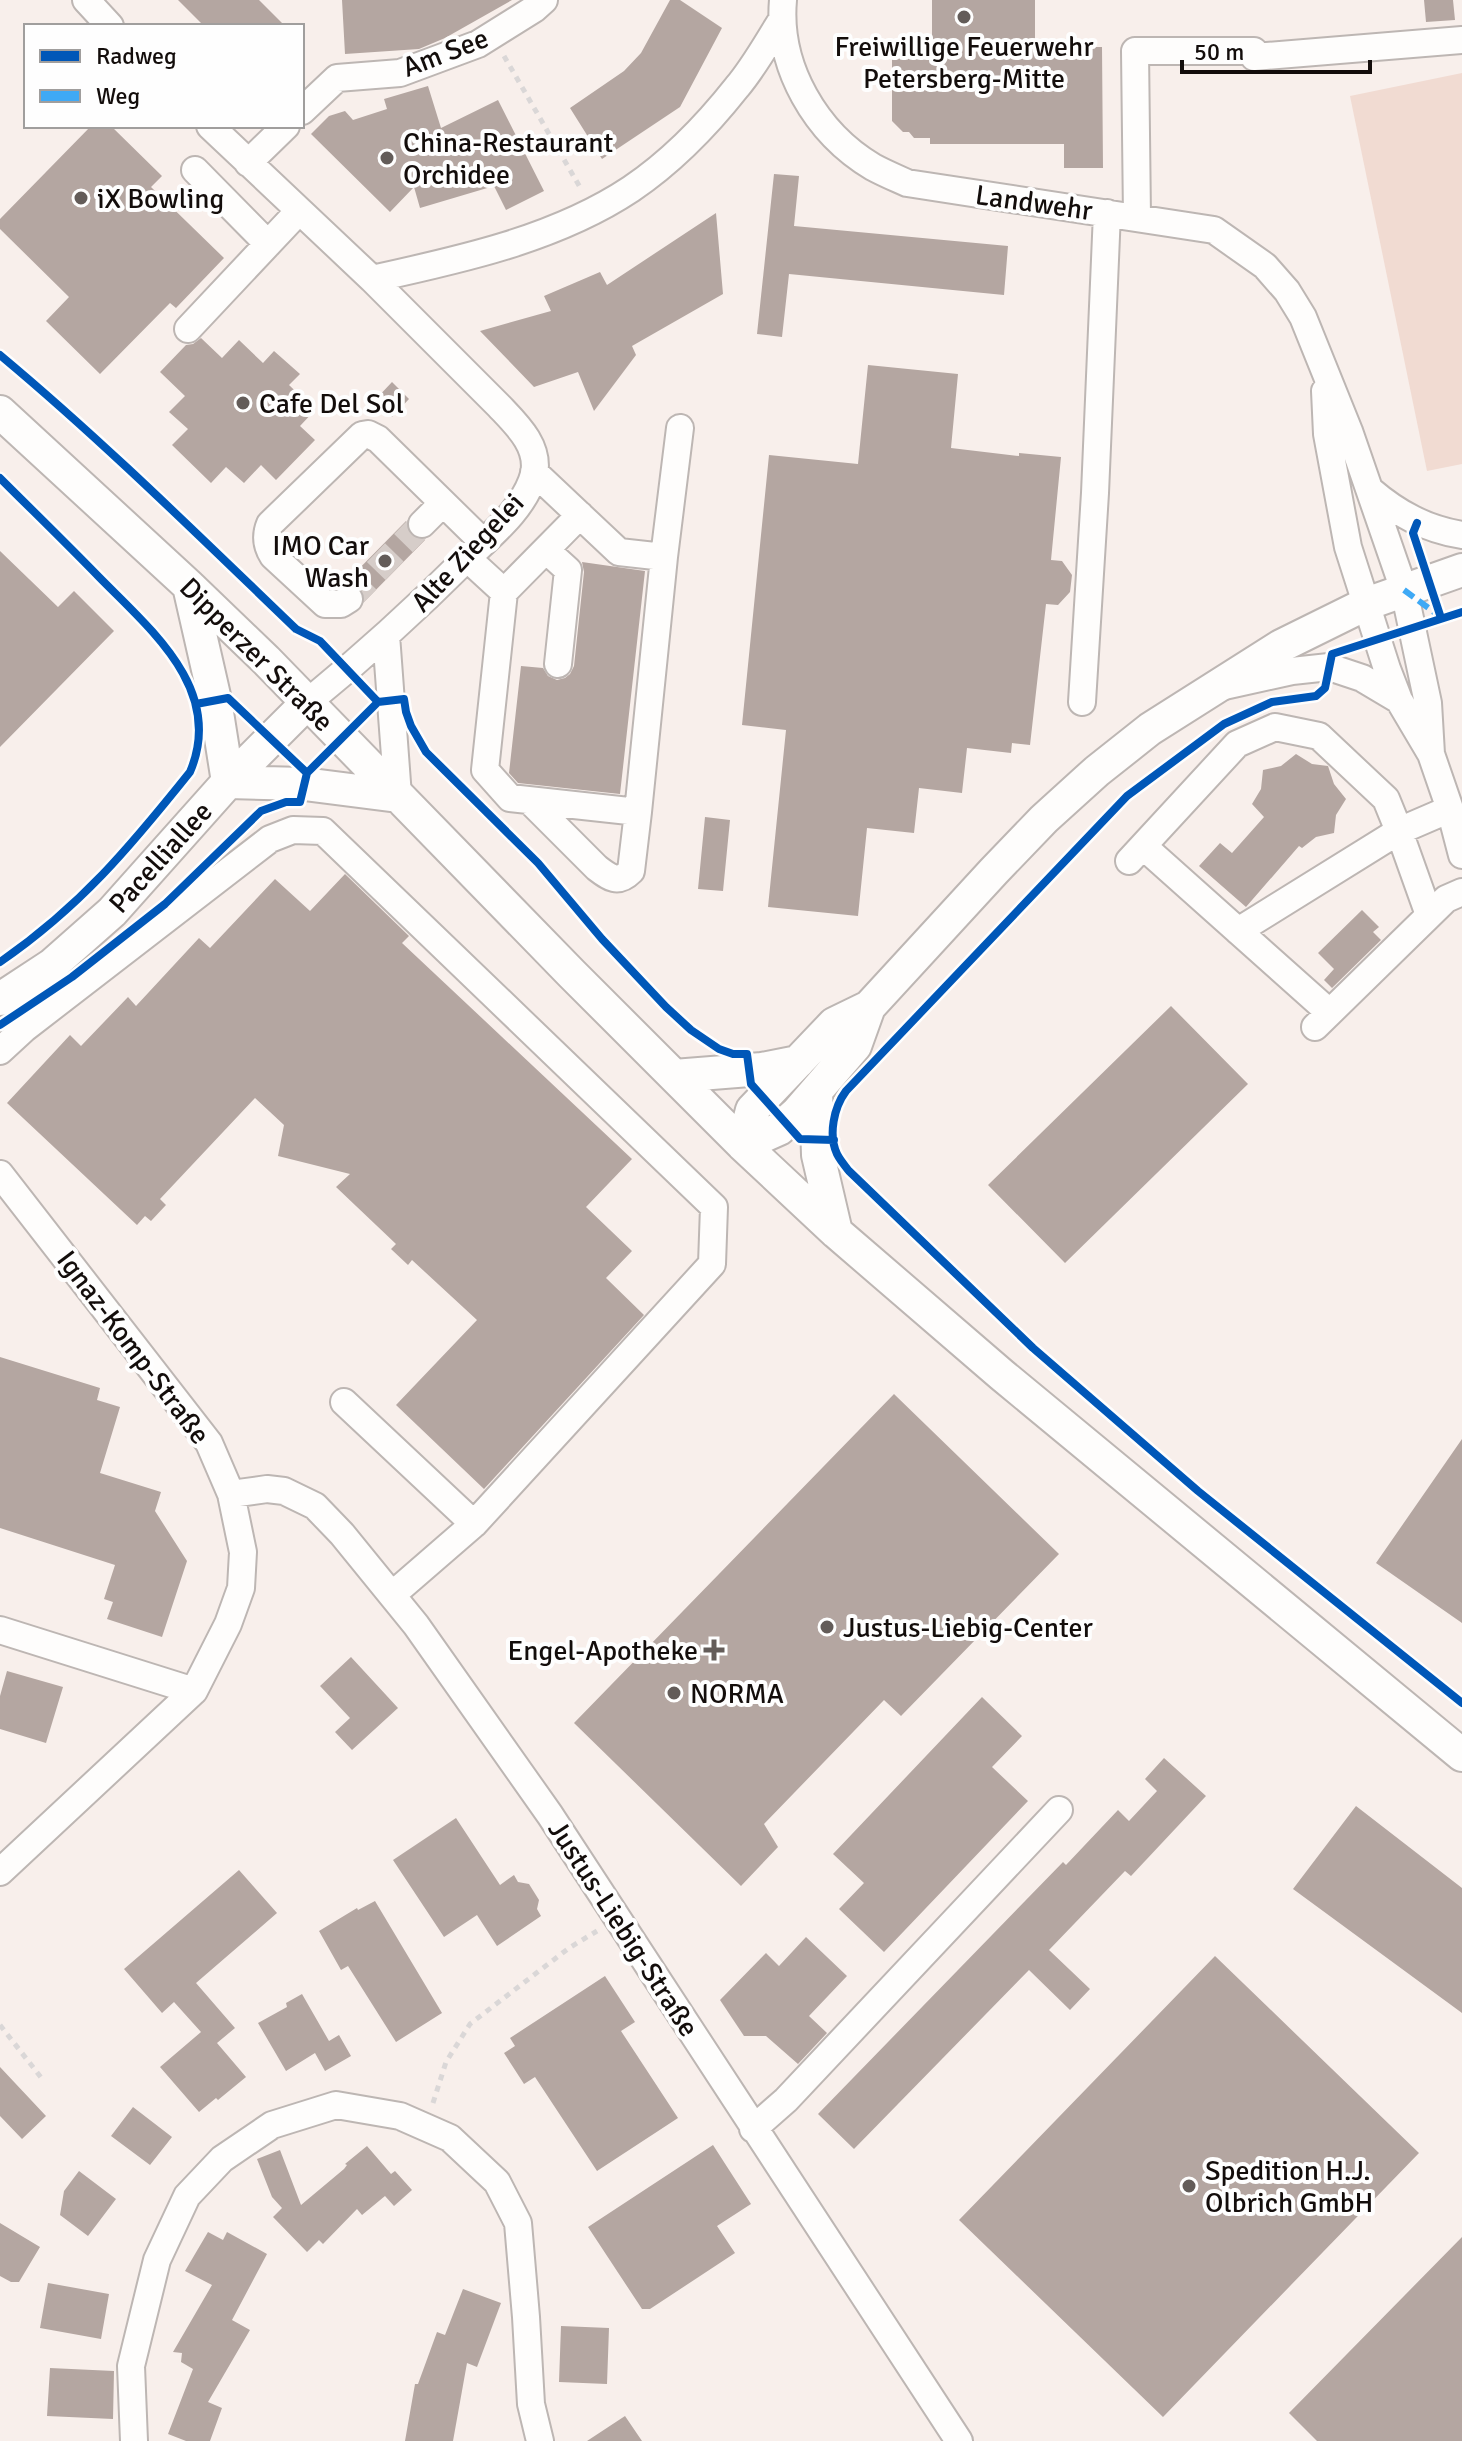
<svg xmlns="http://www.w3.org/2000/svg" width="1462" height="2441" font-family="Signika,sans-serif">
	<style>
		.green { fill: #f1dbd2 }
		.building { fill: #b4a6a1 }
		.lines { fill: none; stroke-linecap: round; stroke-linejoin: round }
		.minor-tunnel { stroke: #d6cdc9; stroke-width: 26; stroke-dasharray: 26 13; stroke-linecap: butt }
		.minor-casing { stroke: #bdb6b3; stroke-width: 30 }
		.major-casing { stroke: #bdb6b3; stroke-width: 36 }
		.path { stroke: #dad7d7; stroke-width: 5; stroke-dasharray: 6 6; stroke-linecap: butt }
		.minor { stroke: #fefdfc; stroke-width: 26 }
		.major { stroke: #fefdfc; stroke-width: 32 }
		.quiet { stroke: #3fa9f5; stroke-width: 6; stroke-dasharray: 12 6; stroke-linecap: butt }
		.cycleway-casing { stroke: #fefefe; stroke-width: 13 }
		.cycleway { stroke: #0057b8; stroke-width: 8 }
		.poi-dot { fill: #635c59; stroke: #fefefe; stroke-width: 3 }
		.labels { text-anchor: middle; stroke-width: 8; stroke-linejoin: round; paint-order: stroke }
		.poi-label { font-size: 28px; fill: #130d0b; stroke: #fefefe; text-anchor: start }
		.street-label { font-size: 28px; fill: #130d0b; stroke: #fefefe }
	</style>
	<rect width="100%" height="100%" fill="#f8efeb"/>
	<path class="green" d="M1462 73V464L1427 471 1350 96Z"/>
	<path class="building" d="M178 0H259L285 26H204Z
		M342 0H512L445 38 419 49 345 54Z
		M670 0H680L722 28 680 107 602 159 570 108 624 71 641 53Z
		M932 0H1035V47H1102L1103 168H1064V144H930V138H914L909 132H903L892 121V47H932Z
		M1424 0H1453L1455 20 1426 22Z
		M428 86 441 128 498 100 544 191 506 210 494 186 420 208 414 187 390 212 311 134 329 116 345 111 353 120 387 109 384 99Z
		M91 126H111L162 176 151 187 224 258 176 308 170 303 100 374 46 321 69 297 0 229V219Z
		M774 174 799 176 794 226 1008 246 1004 295 789 274 782 337 757 334Z
		M716 213 723 294 632 346 636 355 594 411 578 372 534 387 480 331 551 311 544 296 600 272 607 285Z
		M201 338 222 358 239 340 263 363 274 351 300 374 289 385 315 410 300 426 315 440 276 480 261 465 244 483 226 467 211 483 172 445 188 429 169 412 185 396 160 372 186 345 193 344Z
		M868 365 958 374 951 448 1019 456V453L1061 457 1051 560 1062 561 1072 575 1070 592 1058 605 1046 604 1030 745 1012 743 1011 753 967 748 962 793 919 788 914 833 867 828 858 916 768 907 786 730 742 725 769 455 858 464Z
		M392 382 409 399 392 417 375 400Z
		M406 521 407 529 411 536 419 540H425L364 602 363 591 357 585 344 584Z
		M0 551 58 607 74 591 114 631 0 747Z
		M582 562 645 571 620 794 518 783 509 773 521 666 543 668 548 676 557 680 565 678 570 674 574 666 584 572Z
		M1296 754 1312 764 1328 766 1334 784 1346 799 1336 815 1334 833 1316 837 1302 848 1299 846 1246 907 1199 866 1220 843 1232 853 1264 817 1252 804 1261 789 1263 770 1281 766Z
		M705 817 730 820 723 891 698 889Z
		M345 874 409 936 402 943 632 1159 586 1207 632 1251 606 1278 644 1315 484 1489 396 1405 477 1320 412 1260 408 1265 391 1249 396 1244 336 1187 350 1174 278 1156 284 1125 255 1098 160 1199 166 1205 151 1221 145 1216 137 1225 7 1103 70 1035 81 1046 128 997 136 1006 199 938 210 948 275 879 310 911Z
		M1362 910 1379 927 1373 932 1381 940 1332 988 1324 980 1334 969 1318 953Z
		M1171 1006 1248 1084 1065 1263 988 1185Z
		M0 1357 100 1388 97 1400 120 1407 100 1473 161 1492 155 1511 187 1561 162 1637 107 1619 113 1602 104 1599 115 1565 0 1528Z
		M894 1394 1059 1554 901 1716 884 1700 764 1824 778 1847 741 1886 574 1723Z
		M1462 1439V1623L1376 1563Z
		M351 1657 398 1708 352 1750 335 1732 350 1718 320 1686Z
		M7 1671 63 1687 46 1743 0 1729V1696Z
		M982 1697 1022 1736 992 1767 1028 1801 884 1952 839 1909 864 1883 833 1854Z
		M1164 1758 1206 1796 1131 1876 1125 1871 1049 1950 1090 1989 1070 2010 1029 1970 854 2149 818 2114 1063 1862 1066 1865 1118 1810 1129 1821 1157 1791 1145 1779Z
		M1356 1806 1462 1888V2013L1293 1889Z
		M456 1818 500 1885 514 1875 518 1882 529 1884 539 1900 537 1909 541 1916 497 1946 477 1915 444 1937 393 1860Z
		M239 1870 277 1913 196 1983 235 2028 217 2043 246 2077 218 2100 216 2098 199 2112 160 2067 201 2032 174 2002 162 2013 124 1969Z
		M375 1901 442 2013 396 2042 348 1966 341 1970 319 1931 357 1908 358 1910Z
		M806 1937 847 1976 809 2016 827 2033 798 2064 766 2036H744L720 2000 766 1953 779 1966Z
		M1215 1956 1419 2153 1163 2417 959 2220Z
		M605 1976 635 2022 621 2031 678 2118 597 2171 535 2077 524 2084 504 2053 515 2046 510 2038Z
		M302 1994 329 2041 339 2035 351 2056 325 2071 315 2053 286 2071 258 2023 287 2007 286 2003Z
		M0 2067 46 2116 22 2139 0 2116Z
		M133 2107 172 2137 150 2165 111 2136Z
		M713 2145 751 2204 717 2226 735 2253 650 2309H642L588 2227Z
		M367 2146 391 2174 395 2171 412 2190 394 2206 385 2196 362 2215 357 2209 323 2244 319 2240 307 2252 273 2217 282 2208 272 2197 257 2159 280 2150 301 2205 344 2169 347 2165 345 2164Z
		M79 2171 116 2199 88 2236 60 2215 64 2191Z
		M0 2223 40 2247 19 2282H11L0 2276Z
		M208 2232 223 2240 227 2232 267 2254 232 2320 250 2330 208 2402 222 2408 210 2441H186L168 2434 193 2369 181 2362 182 2353 173 2352 212 2285 185 2271Z
		M1462 2237V2441H1317L1289 2413Z
		M48 2283 109 2294 101 2339 40 2328Z
		M463 2289 501 2303 477 2367 467 2363 453 2441H405L415 2384H418L437 2332 445 2335Z
		M561 2326 609 2328 607 2384 559 2382Z
		M50 2368 114 2371 113 2419 47 2416Z
		M625 2416 642 2441H587Z"/>
	<g class="lines">
		<path class="minor-tunnel" d="M349 599 422 524"/>
		<defs>
			<path id="minor" d="M86 0 110 26
				M783 0C777 67 816 133 873 167 884 173 896 178 907 183L1214 230 1265 266 1287 291 1303 317 1349 431 1404 590 1428 703 1431 754
				M302 111 337 78 400 73 478 44 534 9 544 0
				M210 126 372 279 499 406C516 424 540 446 534 474 525 508 491 535 466 559 416 609 363 657 308 702
				M248 163 286 126
				M195 170 268 244
				M1137 217 1135 51H1254V57L1462 40
				M372 279C459 260 556 239 631 189 671 162 707 125 737 87 754 67 767 43 781 21
				M188 329 299 211
				M1325 391 1327 434 1348 547 1387 669 1399 700 1431 754 1450 809 1462 855
				M1370 490C1398 514 1426 529 1462 535
				M422 524 443 503
				M546 550 568 570 558 664
				M664 557 680 428
				M467 558 504 592 485 770 510 798 638 812 664 557 619 552 534 472
				M504 592 580 515
				M349 599 341 604H325L273 556C266 545 265 536 270 524L362 435 368 434 378 439 483 542
				M386 635 398 796
				M1224 686 1292 671 1329 667 1362 678 1399 700
				M1082 702 1095 493 1107 213
				M530 801 597 868C610 878 618 884 631 871L638 812
				M1143 846 1329 1012
				M1129 861 1237 744 1275 727 1319 736 1386 799 1399 831 1450 809
				M1238 931 1399 831 1429 915
				M1315 1027 1446 899 1462 892
				M0 1051 25 1028 270 839 293 830 323 831 714 1207 712 1264 474 1524
				M0 1174 209 1443 231 1494 243 1552 241 1588 228 1624 194 1691 0 1872
				M344 1402 474 1524 392 1595
				M231 1494 267 1489 284 1491 315 1506 342 1534 416 1625 550 1815 959 2441
				M0 1630 194 1691
				M753 2129 786 2100 1059 1810
				M134 2441 131 2366 157 2260 187 2196 222 2159 272 2125 336 2105 400 2116 450 2138 497 2182 518 2223 526 2317 531 2404 540 2441"/>
			<path id="major" d="M0 412 189 586 266 660 572 974 743 1145 836 1232 1002 1375 1462 1755
				M189 586 215 700 228 782
				M228 782 304 784 398 796
				M0 999 52 965 112 912 228 782 308 702
				M674 1076 762 1069 798 1062
				M816 1092 818 1155 836 1232
				M743 1145 779 1129 797 1113 855 1046 869 1007 994 871 1044 819 1097 771 1150 729 1281 646 1366 604 1462 570
				M743 1145 752 1110 834 1024 869 1007"/>
		</defs>
		<use href="#minor" class="minor-casing"/>
		<use href="#major" class="major-casing"/>
		<path class="path" d="M504 56 581 189
			M0 2025 43 2080
			M433 2103 446 2062 470 2024 569 1948 597 1931"/>
		<use href="#minor" class="minor"/>
		<use href="#major" class="major"/>
		<path class="quiet" d="M1404 590 1438 615"/>
		<defs>
			<path id="cycleway" d="M0 355C103 441 199 536 296 629L320 641 378 702
				M0 478C33 511 67 544 99 577 151 630 225 690 190 772 130 847 80 907 0 962
				M1417 523 1413 533 1441 618
				M1462 612 1332 654 1325 688 1316 696 1272 702 1224 724 1127 796 846 1091C834 1107 828 1135 837 1154 840 1160 845 1166 849 1171L1033 1348 1198 1491 1462 1703
				M196 704 228 698 307 773
				M0 1025 72 977 165 904 261 811 286 802H300L307 773 378 702 404 699 406 712 411 726 426 752 538 863 602 939 666 1007 691 1030 719 1049 733 1054H747L751 1084 800 1139 834 1140"/>
		</defs>
		<use href="#cycleway" class="cycleway-casing"/>
		<use href="#cycleway" class="cycleway"/>
	</g>
	<g class="poi-dot">
		<circle cx="964" cy="17" r="8"/>
		<circle cx="387" cy="158" r="8"/>
		<circle cx="81" cy="198" r="8"/>
		<circle cx="243" cy="403" r="8"/>
		<circle cx="385" cy="561" r="8"/>
		<circle cx="827" cy="1627" r="8"/>
		<path d="M710 1638h8v8h8v8h-8v8h-8v-8h-8v-8h8z"/>
		<circle cx="674" cy="1693" r="8"/>
		<circle cx="1189" cy="2186" r="8"/>
	</g>
	<g class="labels">
		<g class="poi-label">
			<text x="964" y="56" text-anchor="middle">Freiwillige Feuerwehr<tspan x="964" dy="32">Petersberg-Mitte</tspan></text>
			<text x="403" y="152">China-Restaurant<tspan x="403" dy="32">Orchidee</tspan></text>
			<text x="97" y="208">iX Bowling</text>
			<text x="259" y="413">Cafe Del Sol</text>
			<text x="369" y="555" text-anchor="end">IMO Car<tspan x="369" dy="32">Wash</tspan></text>
			<text x="843" y="1637">Justus-Liebig-Center</text>
			<text x="698" y="1660" text-anchor="end">Engel-Apotheke</text>
			<text x="690" y="1703">NORMA</text>
			<text x="1205" y="2180">Spedition H.J.<tspan x="1205" dy="32">Olbrich GmbH</tspan></text>
		</g>
		<g class="street-label">
			<text transform="translate(445 52) rotate(-21)" y="10">Am See</text>
			<text transform="translate(1034 202) rotate(8)" y="10">Landwehr</text>
			<text transform="translate(467 552) rotate(-47)" y="10">Alte Ziegelei</text>
			<text transform="translate(257 654) rotate(45)" y="10">Dipperzer Straße</text>
			<text transform="translate(160 857) rotate(-48)" y="10">Pacelliallee</text>
			<text transform="translate(134 1347) rotate(53)" y="10">Ignaz-Komp-Straße</text>
			<text transform="translate(624 1928) rotate(57)" y="10">Justus-Liebig-Straße</text>
		</g>
	</g>
	<rect x="24" y="24" width="280" height="104" fill="#fefefe" stroke="#a09e9d" stroke-width="2"/>
	<rect x="40" y="50" width="40" height="12" fill="#0057b8" stroke="#a09e9d" stroke-width="2"/>
	<text x="96" y="64" font-size="24" fill="#130d0b">Radweg</text>
	<rect x="40" y="90" width="40" height="12" fill="#3fa9f5" stroke="#a09e9d" stroke-width="2"/>
	<text x="96" y="104" font-size="24" fill="#130d0b">Weg</text>
	<path d="M1182 60v12h188v-12" fill="none" stroke="#130d0b" stroke-width="4"/>
	<text x="1194" y="60" font-size="24" fill="#130d0b" stroke="#fefefe" stroke-width="6" paint-order="stroke">50 m</text>
</svg>
